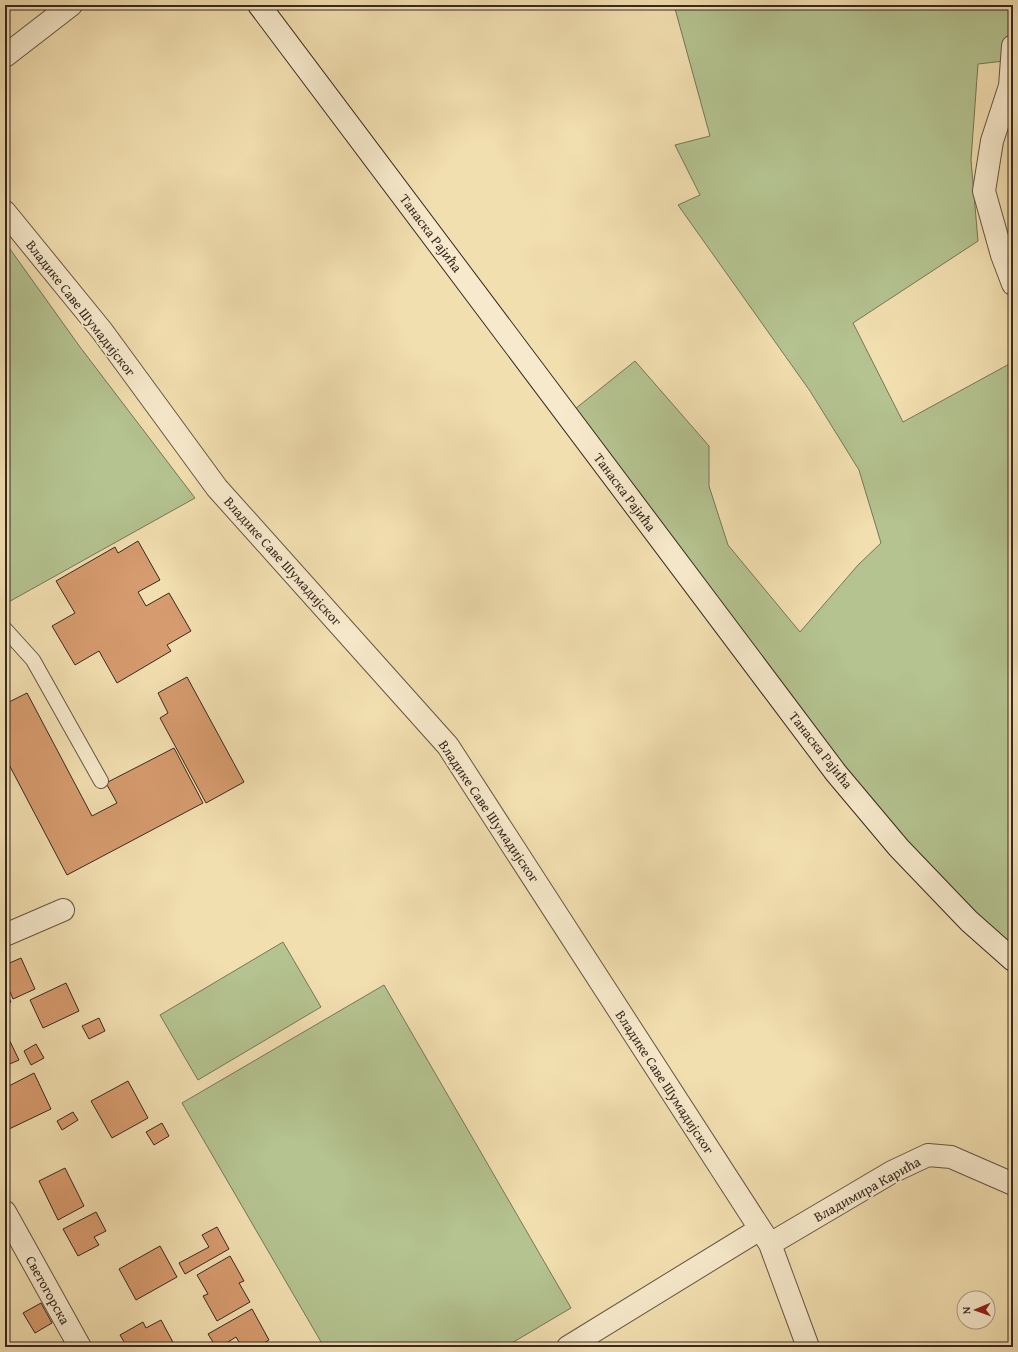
<svg xmlns="http://www.w3.org/2000/svg" width="1018" height="1352" font-family="'Gentium Book Plus',serif">
	<style>
		.green { fill: #b4c390; stroke: #767658 }
		.building { fill: #d69b6e; stroke: #382820 }
		.lines { fill: none; stroke-linecap: round; stroke-linejoin: round }
		.lane-casing { stroke: #665644; stroke-width: 16 }
		.street-casing { stroke: #665644; stroke-width: 24 }
		.secondary-casing { stroke: #382820; stroke-width: 24 }
		.lane { stroke: #f7eacc; stroke-width: 14 }
		.street { stroke: #f7eacc; stroke-width: 22 }
		.secondary { stroke: #f7eacc; stroke-width: 22 }
		.labels { text-anchor: middle; stroke-width: 3.5; stroke-linejoin: round; paint-order: stroke }
		.street-label { font-size: 14px; fill: #382820; stroke: #f7eacc }
	</style>
	<rect width="100%" height="100%" fill="#f2dfb0"/>
	<filter id="stains"><feTurbulence type="fractalNoise" baseFrequency=".005" numOctaves="4"/><feColorMatrix values="0 0 0 0 .2 0 0 0 0 .09 0 0 0 0 .02 0 0 0 .5 -.17"/></filter>
	<radialGradient id="worn" r=".72"><stop offset=".6" stop-color="#630" stop-opacity="0"/><stop offset="1" stop-color="#630" stop-opacity=".3"/></radialGradient>
	<path class="green" d="M674 5H1013V60L978 64 971 160 978 241 853 323 903 422 1013 362V946L976 921 857 795 575 409 635 361 709 446V486L728 545 800 632 858 565 881 543 859 470 810 391 678 205 700 195 675 145 710 136Z
		M5 242 80 347 195 498 5 604Z
		M283 942 321 1007 198 1080 160 1015Z
		M384 985 571 1308 505 1347H324L182 1103Z"/>
	<path class="building" d="M138 541 160 580 138 592 146 606 169 593 191 631 167 645 171 651 117 683 99 651 75 665 52 626 75 613 56 581 115 547 118 553Z
		M187 677 244 782 206 803 160 718 168 713 158 693Z
		M27 693 92 816 117 803 106 783 174 748 203 803 67 875 5 757V704Z
		M21 958 35 989 13 999 5 980V965Z
		M66 983 79 1011 43 1028 30 1000Z
		M5 990 11 1002 5 1005Z
		M99 1018 105 1031 89 1039 82 1026Z
		M5 1031 19 1060 5 1066Z
		M36 1044 44 1058 31 1065 24 1051Z
		M34 1073 51 1109 7 1130 5 1125V1088Z
		M128 1081 148 1118 112 1138 91 1101Z
		M73 1112 78 1120 62 1130 57 1121Z
		M162 1123 169 1136 154 1145 146 1132Z
		M65 1168 84 1206 58 1220 39 1181Z
		M96 1212 106 1231 94 1237 99 1245 78 1256 63 1229Z
		M217 1227 229 1249 185 1274 179 1263 209 1247 202 1235Z
		M160 1246 177 1277 136 1300 119 1269Z
		M230 1256 244 1281 239 1283 250 1302 217 1321 203 1296 208 1294 197 1275Z
		M41 1303 52 1323 35 1333 23 1313Z
		M252 1309 269 1340 257 1347H242L236 1337 220 1347H216L208 1334Z
		M161 1320 175 1346 127 1347 120 1335 143 1322 146 1328Z"/>
	<g class="lines">
		<defs>
			<path id="lane" d="M5 629 33 660 101 781"/>
			<path id="street" d="M1013 46 1010 86 992 141 984 191 1002 255 1013 284
				M5 56 71 5
				M5 212 102 331 217 488 448 746 770 1244 808 1347
				M5 935 63 910
				M5 1212 80 1347
				M770 1244 892 1172 928 1155 951 1157 1013 1184
				M568 1347 760 1229"/>
			<path id="secondary" d="M259 5 836 773 899 848 969 921 1013 960"/>
		</defs>
		<use href="#lane" class="lane-casing"/>
		<use href="#street" class="street-casing"/>
		<use href="#secondary" class="secondary-casing"/>
		<use href="#lane" class="lane"/>
		<use href="#street" class="street"/>
		<use href="#secondary" class="secondary"/>
	</g>
	<g class="labels">
		<g class="street-label">
			<text transform="translate(431 233) rotate(53)" y="5">Танаска Рајића</text>
			<text transform="translate(81 308) rotate(52)" y="5">Владике Саве Шумадијског</text>
			<text transform="translate(625 492) rotate(53)" y="5">Танаска Рајића</text>
			<text transform="translate(283 561) rotate(48)" y="5">Владике Саве Шумадијског</text>
			<text transform="translate(821 750) rotate(52)" y="5">Танаска Рајића</text>
			<text transform="translate(489 811) rotate(56)" y="5">Владике Саве Шумадијског</text>
			<text transform="translate(665 1082) rotate(57)" y="5">Владике Саве Шумадијског</text>
			<text transform="translate(867 1189) rotate(-29)" y="5">Владимира Карића</text>
			<text transform="translate(48 1290) rotate(61)" y="5">Светогорска</text>
		</g>
	</g>
	<rect width="1018" height="1352" fill="none" stroke="#f2dfb0" stroke-width="20"/>
	<rect x="6" y="6" width="1006" height="1340" fill="none" stroke="#382820" stroke-width="2"/>
	<rect x="10" y="10" width="998" height="1332" fill="none" stroke="#382820"/>
	<g transform="translate(976 1310) rotate(268)"><circle r="19" fill="#f7eacc" stroke="#ab9c87"/>
	<path d="M0-3L7 15L0 10L-7 15Z" fill="#8f2418"/>
	<text y="-6" font-size="11" font-weight="bold" text-anchor="middle" fill="#382820">N</text>
	</g>
	<rect width="100%" height="100%" filter="url(#stains)"/>
	<rect width="100%" height="100%" fill="url(#worn)"/>
</svg>
